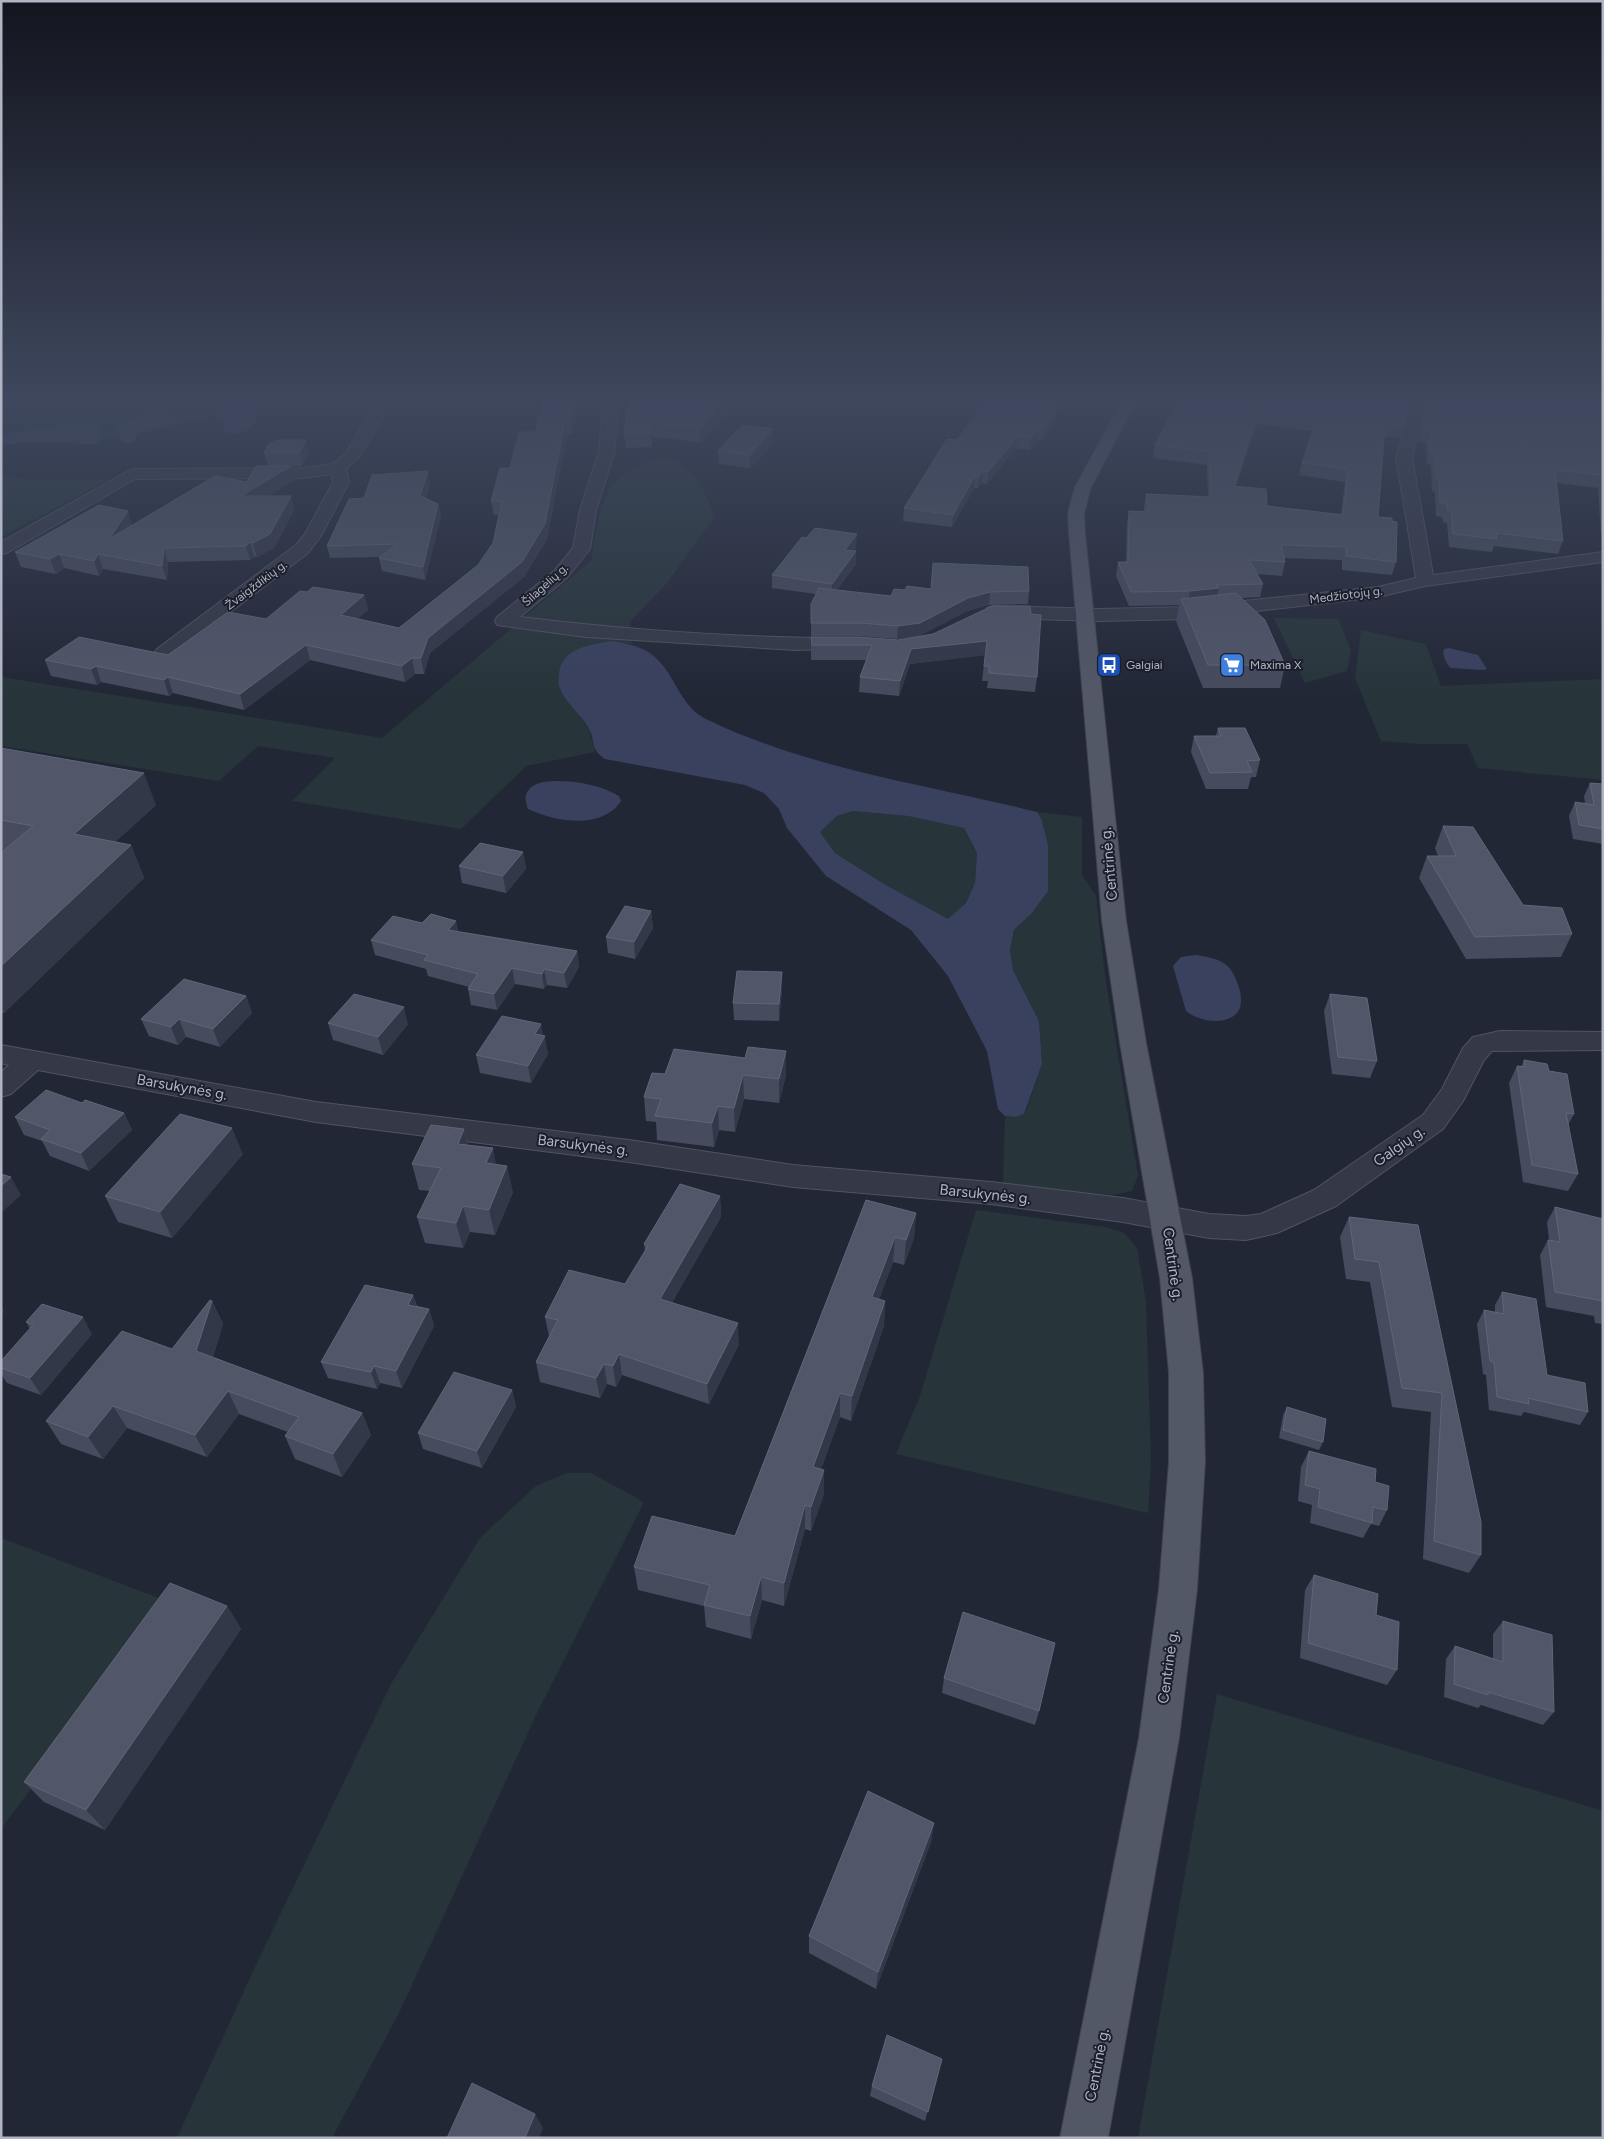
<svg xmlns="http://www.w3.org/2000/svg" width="1604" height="2139" font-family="Figtree,sans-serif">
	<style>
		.green { fill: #27353a }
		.water { fill: #39415f; fill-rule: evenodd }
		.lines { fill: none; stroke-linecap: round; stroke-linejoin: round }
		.minor-casing { stroke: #505462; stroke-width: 2 }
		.major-casing { stroke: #3f4250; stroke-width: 2 }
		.minor { fill: #353947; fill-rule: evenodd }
		.major { fill: #535867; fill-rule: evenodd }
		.wall { fill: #464c5e; fill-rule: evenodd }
		.shaded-wall { fill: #333849 }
		.building { fill: #515769; stroke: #606677; fill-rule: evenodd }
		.labels { text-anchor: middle; stroke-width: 4; stroke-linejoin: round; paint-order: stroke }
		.far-street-label { font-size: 12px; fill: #b0b4c3; stroke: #1b1f2b }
		.far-poi-label { font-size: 12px; fill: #b0b4c3; stroke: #1b1f2b; text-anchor: start }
		.street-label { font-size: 15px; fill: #b0b4c3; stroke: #1b1f2b }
	</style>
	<rect width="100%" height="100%" fill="#222736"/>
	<path class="green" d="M1 400H256L257 404C241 402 225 401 210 409L212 416 208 420 179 423 178 421 118 435 120 437 102 439 104 437 100 434 98 425C68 417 31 430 1 435Z
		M666 458C693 463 703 489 713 512V519L667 583 630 622 632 644C607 641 586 642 565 658L568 700 589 729 595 752 526 766 461 829 292 801 335 758 258 746 219 781 1 746V677L382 738 592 560C592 545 600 506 608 492 618 472 646 459 666 458Z
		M1 475 26 479 108 480 1 537Z
		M1274 618 1338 619 1351 650 1347 671 1305 683Z
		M1361 630 1426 644 1441 686 1603 679V780L1478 768 1467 744H1418L1381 741 1355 678Z
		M853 811 908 816 964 828 977 853 975 883 966 903 948 920 884 884 835 853 820 832 837 816Z
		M1037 812 1082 817V875L1096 896 1105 976 1138 1176 1132 1191 1113 1195 1003 1186 1005 1116 1016 1117 1025 1114 1042 1064 1039 1021 1013 970 1010 950 1014 930 1031 914 1041 818Z
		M976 1210 1106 1227 1124 1233 1137 1248 1146 1302 1151 1460 1148 1513 896 1454 920 1396Z
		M567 1473H591L644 1502 537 1713 399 2013 332 2138H177L255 1967 391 1684 480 1538 536 1486Z
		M1 1538 169 1602 1 1829Z
		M1217 1694 1603 1811V2138H1138Z"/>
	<path class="water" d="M230 406 256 408 259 413 252 428 237 434 225 432 223 429 226 422 217 415 216 412 221 407Z
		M168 414 178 421V424L140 433 135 436 136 440C125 447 120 442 117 431 127 416 150 413 168 414Z
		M88 423 98 425 100 434 104 437 95 444C63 444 35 439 1 446V435L63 424Z
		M613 641C629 644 646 647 658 660 677 679 681 708 708 720 813 770 925 784 1037 812L1041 818 1048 845V891L1031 914 1014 930 1010 950 1013 970 1039 1021 1042 1064 1024 1114 1016 1117 1005 1116 998 1109 987 1051 948 976 911 930 826 876 787 828 779 809 764 793 745 785 605 759C588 747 597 742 588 727 580 714 564 701 559 686 558 683 559 678 559 674 561 648 591 644 613 641ZM853 811 908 816 964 828 977 853 975 883 966 903 948 919 884 884 835 853 820 832 837 816Z
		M1449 648 1478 655 1487 669 1484 670 1451 668C1446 664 1442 655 1444 649Z
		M556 781C578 781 600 785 619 796L621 801C602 830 555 822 528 809 519 787 538 781 556 781Z
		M1196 955C1223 959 1232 963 1240 991 1241 996 1242 1004 1239 1010 1229 1027 1199 1022 1186 1011L1173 966 1181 957Z"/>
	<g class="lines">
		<defs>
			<path id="minor" d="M378 400H392L359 457 346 469 349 482 321 536 308 553 171 657 164 659 157 657 154 653 157 649 296 545 305 534 333 482 331 474 303 478 135 479 7 553 1 554V542L132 469 303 468 333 464 345 454Z
				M603 400H617L615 451 596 510 590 549 567 578 520 617C628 630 739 638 848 638L855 640 858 644 855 648 795 650 586 637 497 625 495 621 497 617 555 570 573 548 580 510 599 451Z
				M1413 400H1427L1412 457 1433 575 1603 552V562L1425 586 1378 597 1187 619 1100 621 994 618 987 616 985 612 987 608 994 606 1100 609 1187 607 1378 587 1416 578 1396 457Z
				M1500 1031 1603 1032V1050L1492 1051 1484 1060 1463 1101 1443 1129 1336 1206 1277 1233 1246 1240 1209 1238 1123 1222 991 1204 793 1187 629 1162 316 1122 38 1070 11 1094 1 1097V1072L9 1065 1 1063V1045L316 1102 629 1140 793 1165 991 1182 1123 1198 1209 1214 1246 1216 1261 1214 1314 1190 1423 1115 1442 1089 1463 1048 1473 1037Z"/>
			<path id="major" d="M1123 400H1137L1091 487 1084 513 1085 533 1126 921 1146 1043 1192 1278 1203 1373 1205 1462 1197 1589 1179 1738 1108 2138H1060L1139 1738 1159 1589 1169 1462V1373L1160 1278 1120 1043 1102 921 1069 533 1068 513 1075 487Z"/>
		</defs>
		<use href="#minor" class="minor-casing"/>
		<use href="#major" class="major-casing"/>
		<use href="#minor" class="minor"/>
		<use href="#major" class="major"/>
	</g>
	<path class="wall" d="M628 400H666L662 401H665L668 400H737L701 442 653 437 652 447 626 448 624 434Z
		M986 400H1067L1043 440 1037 439 1030 450 1016 448 987 484 982 483 978 488H974L952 527 903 521 904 508 957 440Z
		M1177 400H1412L1400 438 1386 436 1385 438 1384 437 1378 517 1396 562 1392 575 1342 570V560L1284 558 1285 562 1282 576 1257 574 1263 584 1260 597 1241 598 1285 665 1280 688H1203L1176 621 1179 605 1129 606 1116 576 1118 562H1126L1127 524 1129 511H1144V506L1146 494 1208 497 1207 465 1153 458 1155 445 1177 402ZM1257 424 1313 431 1302 463 1299 475 1345 482 1341 514 1267 506 1236 487Z
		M1428 400H1603V534H1601L1598 488 1557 483 1563 541 1558 554 1494 546 1492 552 1449 547 1447 523 1443 522 1442 517 1436 516 1435 492 1432 491 1431 465 1427 464 1426 442 1418 441Z
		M580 406 572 434H567L547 539 524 577 430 653 424 674H415L405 682 310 660 244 710 173 693 169 696 101 682 97 685 51 676 45 660 168 655 266 619 307 592 364 595 368 610 357 619 399 628 478 565 493 543 499 515H494L491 501 510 468 536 432Z
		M773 429V443L750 468 719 464 718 451Z
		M268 445 309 453 302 466H291L294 480 268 496H291L294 510 274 548 257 557H254L250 560 168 562 167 580 103 569 99 576 64 568 56 574 21 567 15 552 132 525 247 482 268 466 264 453Z
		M430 483 426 498 438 504 441 516 425 580 382 571 379 558 381 557 330 558 327 546 364 498Z
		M856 547 854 551H856V564L837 590 891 596 905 590 931 589 1029 591 1028 604 989 605 967 611 919 636 897 639 859 636H811V604L816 594 772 588V575Z
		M992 606 1037 677 1035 692 987 688 988 681H982L985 655 910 664 899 696 859 692 860 677 866 660H811V637L898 640 933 634Z
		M1218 728 1260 760 1256 777H1251L1248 789H1206L1191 752 1194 736H1216Z
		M1 748 156 805 115 842 131 845 144 878 4 1013 1 1012V853L4 851 1 850Z
		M1590 783 1603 784V844L1573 839 1569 816 1575 802 1585 803 1584 796Z
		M1443 826 1523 905 1572 934 1561 957 1466 959 1419 878 1427 856H1438L1435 848Z
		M523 852 526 869 506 893 462 883 459 866Z
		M651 911 653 928 635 959 608 953 606 937Z
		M456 921 458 932 577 951 579 967 567 988 547 985 544 989 515 984 497 1010 471 1005 468 989 469 987 428 976 426 969 375 955 371 940 422 923Z
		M782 989 779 1021 734 1020 733 1003Z
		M1330 994 1377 1061 1370 1078 1332 1074 1324 1011Z
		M246 996 252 1013 220 1047 186 1037 178 1045 149 1036 141 1019Z
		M328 1023 408 1024 383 1055 333 1040Z
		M543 1036 548 1054 531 1083 480 1073 476 1055Z
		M786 1051V1075L779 1103 744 1099 735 1132 719 1130 714 1147 657 1140 656 1122 646 1121 644 1097 665 1074 745 1058Z
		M1524 1060 1549 1071 1574 1114 1568 1125 1578 1174 1568 1191 1523 1182 1509 1083 1517 1066 1521 1067Z
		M82 1103 124 1113 132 1130 89 1171 50 1156 42 1141 24 1135 15 1117Z
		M464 1129 468 1145 496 1165 513 1192 495 1235 470 1232 463 1248 425 1243 417 1217 430 1191 419 1190 412 1164Z
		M243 1154 172 1238 118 1222 105 1196Z
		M720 1196 721 1217 672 1302 739 1344 709 1404 622 1375 616 1387 607 1384 600 1398 540 1382 536 1362 549 1336 545 1317 625 1284 645 1251 644 1244Z
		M866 1200 916 1213 914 1238 904 1265 893 1262 879 1299 885 1301 884 1326 851 1421 840 1417 821 1469 824 1494 811 1531 805 1529 784 1606 762 1600 751 1639 706 1627 704 1606 638 1590 634 1567 735 1536Z
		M1555 1207 1603 1219V1324L1595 1323 1594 1316 1546 1307 1540 1255 1548 1240H1549L1547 1222Z
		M1349 1217 1418 1225 1481 1555 1469 1573 1423 1559 1431 1412 1392 1407 1370 1282 1346 1279 1340 1237Z
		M1502 1292 1547 1375 1588 1412 1580 1425 1524 1412 1521 1416 1489 1410 1486 1375 1483 1374 1477 1324 1484 1310 1495 1313V1305Z
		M413 1295 417 1306 429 1309 434 1326 402 1388 380 1383 377 1389 328 1378 321 1362Z
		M212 1301 223 1324 213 1357 362 1413 371 1435 342 1477 295 1459 285 1436 288 1432 239 1414 207 1457 127 1428 103 1459 61 1444 46 1421 172 1349Z
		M26 1322 92 1334 41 1395 7 1383 1 1374V1361L30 1329Z
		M512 1390 516 1407 482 1468 423 1449 418 1433Z
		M1287 1407 1323 1442 1319 1450 1279 1438 1283 1415Z
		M1309 1451 1375 1482 1387 1510 1379 1526 1371 1524 1363 1538 1310 1523 1312 1505 1298 1501 1301 1467Z
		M1314 1575 1376 1615 1397 1670 1387 1685 1300 1658 1305 1590Z
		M227 1606 241 1629 105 1830 44 1802 24 1782Z
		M1503 1621 1554 1712 1543 1725 1481 1705 1478 1708 1444 1697 1446 1659 1455 1646 1493 1659V1634Z
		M944 1678 1039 1711 1035 1725 942 1693Z
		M934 1823 931 1842 876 1989 809 1953V1936Z
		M942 2059 925 2121 870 2096 872 2086Z"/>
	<path class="shaded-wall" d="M576 400H580V406L572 434 570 421Z
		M725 400H737L701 442 700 429Z
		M1062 400H1067L1043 440 1044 428Z
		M1412 400 1400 438 1403 426Z
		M1259 412 1257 424 1231 499 1234 486Z
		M565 421 567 434 547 539 524 577 430 653 424 674 421 658 428 638 522 562Z
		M652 424 653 437 652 447 651 434Z
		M1039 428 1037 439 1030 450 1031 438Z
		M773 429V443L750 468V455Z
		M1018 436 1016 448 987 484 988 472Z
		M306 440 309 453 302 466 299 453Z
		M291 466 294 480 245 511 241 496Z
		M428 471 430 483 423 508 420 496Z
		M983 471 982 483 978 488 979 476Z
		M975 476 974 488 952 527 953 515Z
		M291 496 294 510 274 548 257 557 253 543Z
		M438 504 441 516 425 580 423 567Z
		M128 511 132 525 109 539Z
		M857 534 856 547 845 562V550Z
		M250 542 254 557 250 560 246 546Z
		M164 548 168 562 167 580 162 566Z
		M856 551V564L832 597V584Z
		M59 554 64 568 56 574 50 559Z
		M98 554 103 569 99 576 94 561Z
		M1219 588 1216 602 1187 605 1190 591Z
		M990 592 989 605 967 611 919 636 897 639 898 626 968 598Z
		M364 595 368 610 344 631 341 615Z
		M987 641 986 655 910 664 899 696 900 681 911 649Z
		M306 645 310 660 244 710 240 694Z
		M412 658 415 674 405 682 402 666Z
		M96 666 101 682 97 685 91 669Z
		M168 677 173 693 169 696 164 680Z
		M144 773 156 805 88 867 74 834Z
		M131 845 144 878 4 1013 1 1008V966Z
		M523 852 526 869 506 893 503 876Z
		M651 911 653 928 635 959 634 942Z
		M456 921 459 936 448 930Z
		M577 951 579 967 567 988 564 973Z
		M512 968 515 984 497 1010 494 994Z
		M544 969 547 985 544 989 542 974Z
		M782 972V989L779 1021V1004Z
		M246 996 252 1013 220 1047 213 1029Z
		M404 1007 408 1024 383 1055 378 1037Z
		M179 1019 186 1037 178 1045 171 1027Z
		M541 1024 544 1039 545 1036 548 1054 531 1083 528 1066 535 1034Z
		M786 1051V1075L779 1103V1079Z
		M743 1075 744 1099 735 1132 734 1108Z
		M718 1106 719 1130 714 1147 712 1123Z
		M124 1113 132 1130 89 1171 81 1153Z
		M232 1128 243 1154 172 1238 160 1212Z
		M464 1129 470 1155 458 1144Z
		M493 1148 498 1174 486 1163Z
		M507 1166 513 1192 495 1235 489 1210Z
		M11 1177 21 1195 1 1213V1186Z
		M720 1196 721 1217 663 1319 660 1299Z
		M463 1206 470 1232 463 1248 456 1223Z
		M916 1213 914 1238 904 1265 906 1240Z
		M895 1237 893 1262 871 1322 872 1297Z
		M413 1295 418 1312 408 1305Z
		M212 1301 223 1324 208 1374 196 1351Z
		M885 1301 884 1326 851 1421 852 1396Z
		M1 1307 4 1312 1 1315Z
		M429 1309 434 1326 402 1388 396 1371Z
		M83 1317 92 1334 41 1395 30 1378Z
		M738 1323 739 1344 709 1404 707 1384Z
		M619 1354 622 1375 616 1387 613 1366Z
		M604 1364 607 1384 600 1398 596 1378Z
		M374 1366 380 1383 377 1389 371 1372Z
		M512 1390 516 1407 482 1468 477 1451Z
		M228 1391 239 1414 207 1457 195 1435Z
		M840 1393V1417L813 1491V1467Z
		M113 1406 127 1428 103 1459 88 1437Z
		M362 1413 371 1435 342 1477 333 1454Z
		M824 1470V1494L811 1531V1507Z
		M805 1505V1529L784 1606V1583Z
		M761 1577 762 1600 751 1639 750 1616Z
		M227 1606 241 1629 105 1830 86 1810Z
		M934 1823 931 1842 876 1989 878 1972Z
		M535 2114 543 2128 539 2138H525Z"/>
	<path class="building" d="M543 400H576L570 421H565L545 524 522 562 428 638 421 658H412L402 666 306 645 240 694 168 677 164 680 96 666 91 669 45 660 79 637 168 655 228 612 266 619 300 591 307 592 313 587 364 595 341 615 399 628 478 565 493 543 502 501H491L500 468H510L519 432H536Z
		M628 400 665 401 668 400H725L700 429 652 424 651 434H624Z
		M986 400H1062L1044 428H1039L1031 438 1018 436 988 472 983 471 979 476H975L953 515 904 508 947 439 957 440Z
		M1178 400H1412L1403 426 1389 424V425H1385L1378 517 1392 518V521L1397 522 1396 562 1346 556V547L1281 545 1285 562 1249 560 1263 584 1216 585 1219 588 1190 591 1131 592 1118 562H1128L1129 511 1148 512 1146 494 1211 497 1209 452 1155 445ZM1259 412 1317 419 1302 463 1348 469 1343 515 1267 506 1266 489 1234 486Z
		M1429 400H1603V475L1555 470 1563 541 1496 533 1497 539 1453 534 1451 510 1447 509V504L1440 503 1439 479H1436L1435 452H1431L1430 430 1422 429Z
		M742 425 773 429 750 455 718 451Z
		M276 440H306L299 453H264L268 445Z
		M256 466H291L241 496H291L270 534 253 543 250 542 246 546 164 548 162 566 98 554 94 561 59 554 50 559 15 552 99 505 128 511 109 539 215 476 247 482Z
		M428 471 420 496 438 504 423 567 379 558 397 544 327 546 349 499 364 498 372 475Z
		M815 528 857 534 845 550 856 551 832 584 772 575 802 537 806 538Z
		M933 563 1028 567 1029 591 990 592 968 598 920 623 898 626 860 623H811V604L819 588 891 596 894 589 905 590 907 586 931 589Z
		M1236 593 1265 620 1285 665H1208L1181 599Z
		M992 606H1030L1031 614 1041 615 1037 677 989 673V666H984L987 641 911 649 900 681 860 677 872 645H812L811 637H859L898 640 933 634Z
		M1218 728H1245L1260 760 1247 761 1252 772 1210 773 1194 736H1221Z
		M1 748 144 773 74 834 131 845 1 966V853L33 826 1 820Z
		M1590 783 1603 784V829L1579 825 1575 802 1594 805Z
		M1443 826 1473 827 1523 905 1562 908 1572 934 1475 937 1427 856H1456Z
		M480 843 523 852 503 876 459 866Z
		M625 906 651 911 634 942 606 937Z
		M431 914 456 921 448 930 577 951 564 973 544 969 542 974 512 968 494 994 468 989 478 974 424 960 428 955 371 940 393 916 422 923Z
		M737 971 782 972 779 1004 733 1003Z
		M184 979 246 996 213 1029 179 1019 171 1027 141 1019Z
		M354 994 404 1007 378 1037 328 1023Z
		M1330 994 1367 998 1377 1061 1338 1057Z
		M502 1016 541 1024 535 1034 545 1036 528 1066 476 1055Z
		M748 1047 786 1051 779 1079 743 1075 734 1108 718 1106 712 1123 655 1116 661 1099 644 1097 652 1073 665 1074 674 1049 745 1058Z
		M1524 1060 1547 1064 1549 1071 1567 1074 1574 1114 1566 1113 1578 1174 1532 1165 1517 1066 1525 1067Z
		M46 1090 82 1103 85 1100 124 1113 81 1153 41 1139 50 1130 15 1117Z
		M180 1114 232 1128 160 1212 105 1196Z
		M431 1125 464 1129 458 1144 493 1148 486 1163 507 1166 489 1210 463 1206 456 1223 417 1217 441 1168 412 1164Z
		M1 1174 11 1177 1 1186Z
		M680 1184 720 1196 660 1299 738 1323 707 1384 619 1354 613 1366 604 1364 596 1378 536 1362 558 1320 545 1317 569 1270 625 1284 648 1246 644 1244Z
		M866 1200 916 1213 906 1240 895 1237 872 1297 885 1301 852 1396 840 1393 813 1467 824 1470 811 1507 805 1505 784 1583 761 1577 750 1616 704 1605 710 1585 634 1567 652 1516 735 1536Z
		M1555 1207 1603 1219V1301L1555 1292 1548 1240 1560 1242Z
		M1349 1217 1418 1225 1481 1522V1555L1434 1541 1442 1393 1402 1388 1379 1262 1355 1259Z
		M365 1285 413 1295 408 1305 429 1309 396 1371 374 1366 371 1372 321 1362Z
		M1502 1292 1536 1299 1547 1375 1585 1383 1588 1412 1528 1398 1529 1404 1497 1397 1494 1362 1490 1361 1484 1310 1504 1314Z
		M210 1300 212 1301 196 1351 362 1413 333 1454 285 1436 299 1417 228 1391 195 1435 113 1406 88 1437 46 1421 122 1331 172 1349Z
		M42 1304 83 1317 30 1378 1 1368V1361L33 1325 26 1322Z
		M454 1372 512 1390 477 1451 418 1433Z
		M1287 1407 1326 1419 1323 1442 1283 1430Z
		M1309 1451 1376 1469 1375 1482 1389 1486 1387 1510 1373 1507 1372 1523 1318 1507 1320 1489 1305 1485Z
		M1314 1575 1378 1594 1376 1615 1399 1622 1397 1670 1308 1643Z
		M170 1583 227 1606 86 1810 24 1782Z
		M963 1612 1055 1643 1039 1711 944 1678Z
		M1503 1621 1552 1635 1554 1712 1488 1692V1695L1454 1684 1455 1646 1503 1662Z
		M868 1791 934 1823 878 1972 809 1936Z
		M887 2035 942 2059 928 2112 872 2086Z
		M472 2083 535 2114 525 2138H447Z"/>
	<linearGradient id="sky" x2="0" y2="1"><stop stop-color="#13151e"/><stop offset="0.57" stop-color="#3e475d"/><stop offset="1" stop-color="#3e475d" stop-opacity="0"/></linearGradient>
	<rect width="1604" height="699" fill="url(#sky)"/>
	<defs>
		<symbol id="bus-square" viewBox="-11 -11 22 22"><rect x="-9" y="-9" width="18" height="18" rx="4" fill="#1a4fb4" stroke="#1b1f2b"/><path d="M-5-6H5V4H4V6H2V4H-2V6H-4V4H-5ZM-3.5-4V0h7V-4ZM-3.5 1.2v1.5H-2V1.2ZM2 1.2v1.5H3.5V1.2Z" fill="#fff"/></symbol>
		<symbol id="supermarket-square" viewBox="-11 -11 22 22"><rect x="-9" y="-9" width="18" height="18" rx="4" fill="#3f7fe0" stroke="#1b1f2b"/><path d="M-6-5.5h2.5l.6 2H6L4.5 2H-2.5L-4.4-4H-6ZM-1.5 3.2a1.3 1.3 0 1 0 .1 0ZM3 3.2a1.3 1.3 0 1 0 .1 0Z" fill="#fff"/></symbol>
	</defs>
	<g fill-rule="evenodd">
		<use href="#bus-square" x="1095" y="651" width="28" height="28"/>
		<use href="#supermarket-square" x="1218" y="651" width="28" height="28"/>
	</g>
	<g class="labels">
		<g class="far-street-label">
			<text transform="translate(256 585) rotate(-37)" y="4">Žvaigždikių g.</text>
			<text transform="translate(545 585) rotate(-42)" y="4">Šilagėlių g.</text>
			<text transform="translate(1346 595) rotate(-7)" y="4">Medžiotojų g.</text>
		</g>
		<g class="far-poi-label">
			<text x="1126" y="669">Galgiai</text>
			<text x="1250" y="669">Maxima X</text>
		</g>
		<g class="street-label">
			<text transform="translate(1109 864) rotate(-95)" y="5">Centrinė g.</text>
			<text transform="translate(182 1087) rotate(10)" y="5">Barsukynės g.</text>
			<text transform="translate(583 1145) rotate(7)" y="5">Barsukynės g.</text>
			<text transform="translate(1399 1146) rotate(-35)" y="5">Galgių g.</text>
			<text transform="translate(985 1194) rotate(6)" y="5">Barsukynės g.</text>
			<text transform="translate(1173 1264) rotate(82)" y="5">Centrinė g.</text>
			<text transform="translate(1168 1667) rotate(-82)" y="5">Centrinė g.</text>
			<text transform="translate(1097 2065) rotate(-79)" y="5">Centrinė g.</text>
		</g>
	</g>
	<rect width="1604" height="2139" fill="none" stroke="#b0b4c3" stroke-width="5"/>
</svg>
